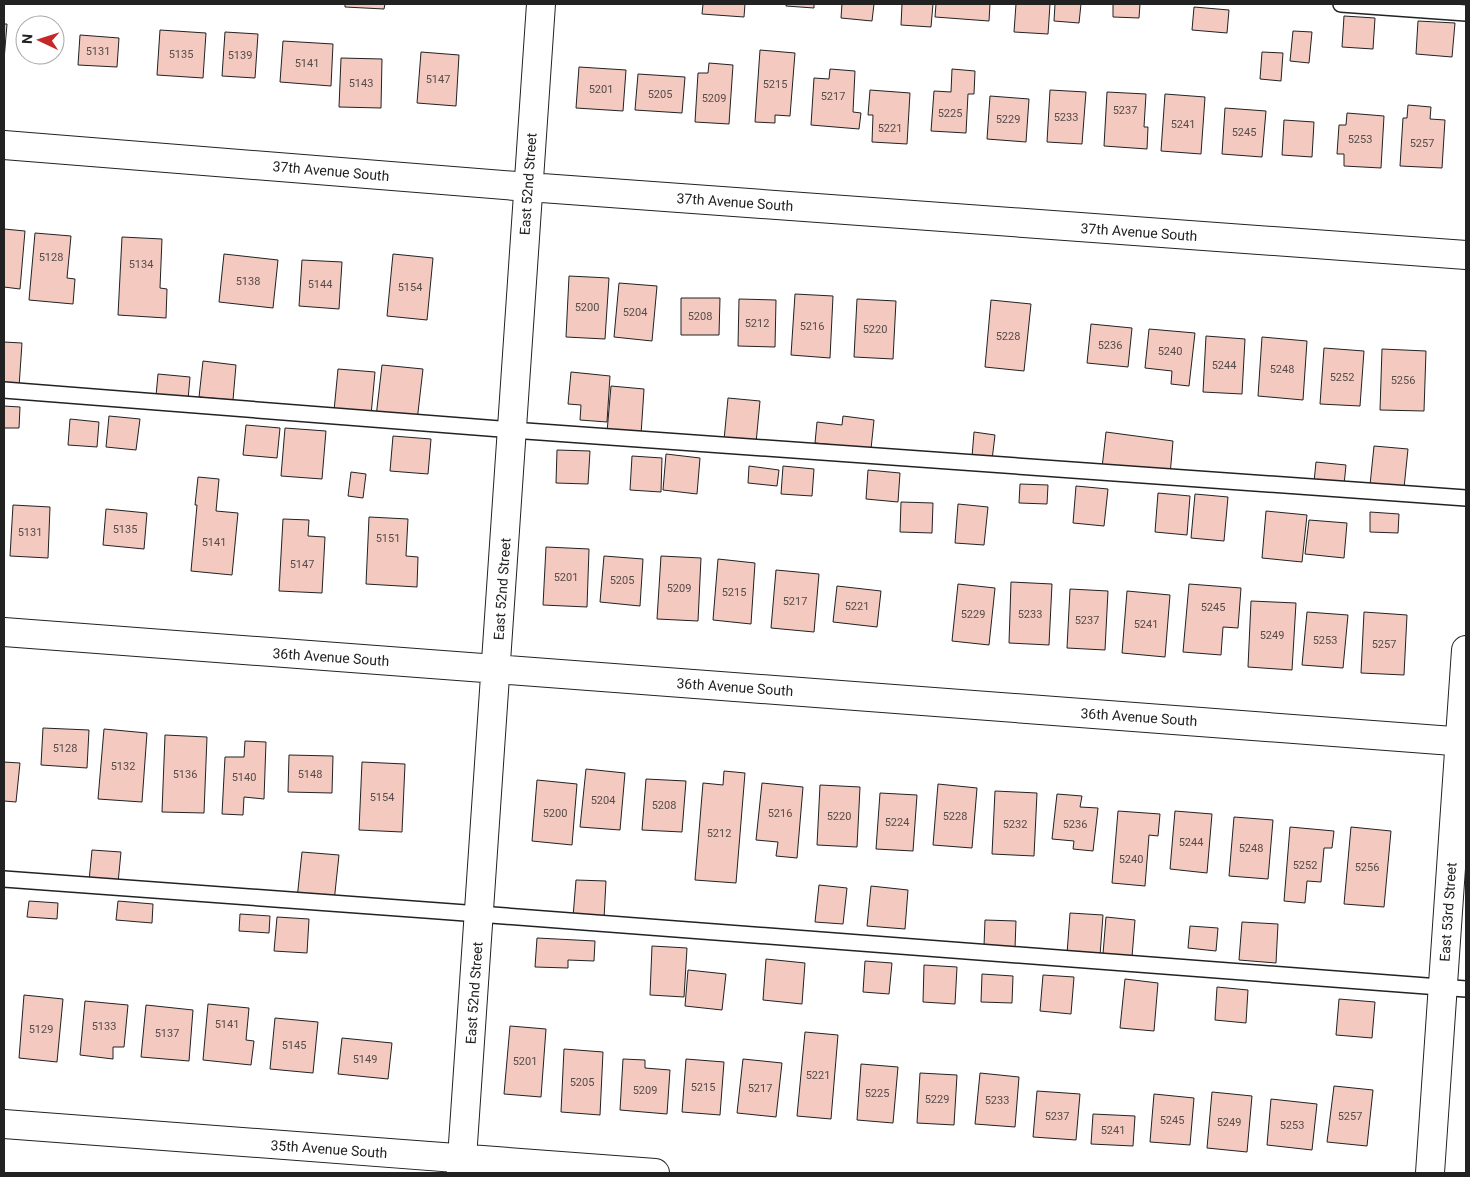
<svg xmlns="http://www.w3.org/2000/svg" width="1470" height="1177" font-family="Roboto,sans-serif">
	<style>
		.building { fill: #f3c9c0; stroke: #222 }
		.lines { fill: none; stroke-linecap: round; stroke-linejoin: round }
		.lane-casing { stroke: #222; stroke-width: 18 }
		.street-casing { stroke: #222; stroke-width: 30 }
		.lane { stroke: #fff; stroke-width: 15 }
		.street { stroke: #fff; stroke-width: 28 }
		.labels { text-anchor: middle; stroke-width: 4; stroke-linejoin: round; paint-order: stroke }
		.number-label { font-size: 11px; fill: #564c4a }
		.street-label { font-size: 14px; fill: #222; stroke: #fff }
	</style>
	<rect width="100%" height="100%" fill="#fff"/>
	<path class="building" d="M345 4H385L384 9 345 7Z
		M703 4H745L744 17 702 14Z
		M786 4H814V8L786 6Z
		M842 4H874L872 21 841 18Z
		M902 4H933L931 27 901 25Z
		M936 4H990L989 21 935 17Z
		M1016 4H1050L1048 34 1014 32Z
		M1055 4H1081L1079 23 1054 21Z
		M1113 4H1140L1139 18 1113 17Z
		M1194 7 1229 10 1227 33 1192 30Z
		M1344 16 1375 18 1373 49 1342 47Z
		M1418 21 1455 23 1452 57 1416 54Z
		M4 24H7L4 60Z
		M160 30 206 33 203 78 157 75Z
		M1293 31 1312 32 1309 63 1290 61Z
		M225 32 258 34 255 78 222 76Z
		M80 35 119 38 117 67 78 65Z
		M283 41 333 44 331 86 280 82Z
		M760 50 795 53 790 116 775 115V123L755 122Z
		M421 52 459 55 456 106 417 103Z
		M1262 52 1283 53 1281 81 1260 79Z
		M341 58 382 59 381 108 339 107Z
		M709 63 733 65 729 124 695 122 698 73H708Z
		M579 67 626 70 623 111 576 108Z
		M830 69 855 71 853 112 861 113 859 129 811 125 814 78 829 79Z
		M952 69 975 71 974 94H968L966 133 931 131 934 91 951 92Z
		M638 74 685 77 682 113 635 110Z
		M870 90 910 93 907 144 872 142 873 115H868Z
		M1050 90 1086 92 1082 144 1047 142Z
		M1107 92 1146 94 1144 127H1148L1147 149 1104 146Z
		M1165 94 1205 97 1201 154 1161 151Z
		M990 96 1029 99 1026 142 987 139Z
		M1408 105 1431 107 1430 119 1445 120 1442 168 1400 166 1403 118H1407Z
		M1225 108 1266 111 1262 157 1222 154Z
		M1347 113 1384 116 1381 168 1344 166V154H1337L1339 125H1346Z
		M1284 120 1314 122 1312 157 1282 155Z
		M4 229 25 231 20 289 4 287Z
		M35 233 71 236 67 278 75 279 73 304 29 300Z
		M122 237 162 239 160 288 167 289 166 318 118 315Z
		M224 254 278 260 273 308 219 302Z
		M393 254 433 258 427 320 387 316Z
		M302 260 342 262 339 309 299 306Z
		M569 276 609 278 605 339 566 337Z
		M619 283 657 286 652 341 614 337Z
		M795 294 833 296 830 358 791 355Z
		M681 298H720L719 335H681Z
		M739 299 776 300 775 347 738 346Z
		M857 299 896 301 893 359 854 357Z
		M991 300 1031 304 1024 371 985 367Z
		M1091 324 1132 328 1128 367 1087 363Z
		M1149 329 1195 333 1189 386 1171 384 1172 371 1145 368Z
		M1206 336 1245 339 1242 394 1203 392Z
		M1262 337 1307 341 1303 400 1258 396Z
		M4 342 22 343 19 387 4 386Z
		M1324 348 1364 351 1360 406 1320 404Z
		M1382 349 1426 351 1424 411 1380 410Z
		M203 361 236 365 233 400 199 397Z
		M382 365 423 369 417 421 376 417Z
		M338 369 375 372 371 415 334 411Z
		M571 372 610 376 607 422 580 420 581 405 568 404Z
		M158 374 190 377 188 400 156 396Z
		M611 386 644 389 641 435 607 432Z
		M728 398 760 401 756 443 724 440Z
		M4 406 20 407 19 428H4Z
		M109 416 140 419 136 450 106 447Z
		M843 416 874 420 871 449 815 443 817 422 842 425Z
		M70 419 99 422 97 447 68 445Z
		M246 425 280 428 277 458 243 455Z
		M285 428 326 431 322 479 281 476Z
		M974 432 995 435 992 460 972 457Z
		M1106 432 1173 441 1170 475 1102 468Z
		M393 436 431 439 428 474 390 471Z
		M1374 446 1408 449 1404 488 1370 485Z
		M557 450 590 451 588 484 556 483Z
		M666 454 700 458 697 494 663 490Z
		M632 456 662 458 661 492 630 490Z
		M1316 462 1346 465 1344 485 1314 482Z
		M749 466 779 470 777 486 748 483Z
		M783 466 814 469 812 496 781 494Z
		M868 470 900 473 898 502 866 499Z
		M351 472 366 474 363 498 348 496Z
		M198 477 219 479 216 511 238 513 232 575 191 571 197 505H195Z
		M1020 484 1048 485 1047 504 1019 503Z
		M1076 486 1108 489 1104 526 1073 523Z
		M1158 493 1190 496 1187 535 1155 532Z
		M1195 494 1228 497 1224 541 1191 538Z
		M901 502 933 503 932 533 900 532Z
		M958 504 988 507 984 545 955 543Z
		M13 505 50 507 48 558 10 556Z
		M106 509 147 513 144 549 103 545Z
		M1266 511 1307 515 1302 562 1262 558Z
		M1370 512 1399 514 1398 533 1370 532Z
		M369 517 408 519 406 556 418 557 417 587 366 584Z
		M283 519 309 520 308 536 325 537 322 593 279 591Z
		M1309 520 1347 523 1344 558 1305 554Z
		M546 547 589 549 587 607 543 605Z
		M604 556 643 559 640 606 600 602Z
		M661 556 701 558 698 621 657 619Z
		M718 559 755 563 751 624 713 620Z
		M776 570 819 574 814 632 771 628Z
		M1011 582 1052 584 1049 645 1009 643Z
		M958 584 995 588 989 645 952 641Z
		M1189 584 1241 588 1238 628 1223 627 1221 655 1183 652Z
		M837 586 881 591 877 627 833 622Z
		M1070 589 1108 591 1105 650 1067 648Z
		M1127 591 1170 595 1165 657 1122 653Z
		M1251 601 1296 603 1292 670 1248 667Z
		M1307 612 1348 615 1343 668 1302 665Z
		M1364 612 1407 615 1404 675 1361 673Z
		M43 728 89 730 87 768 41 765Z
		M104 729 147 733 142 802 98 799Z
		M165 735 207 737 204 813 162 812Z
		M245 741 266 742 264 799 244 797 243 815 222 814 225 757H244Z
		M289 755 333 756 332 793 288 792Z
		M4 762 20 763 16 802 4 801Z
		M362 762 405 764 402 832 359 830Z
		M586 769 625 773 620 830 580 827Z
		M724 771 745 773 736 883 695 880 703 783 723 785Z
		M646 779 686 781 682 832 642 830Z
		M537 780 577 784 572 845 532 841Z
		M762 783 803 787 797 858 776 856 778 842 756 840Z
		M938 784 977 788 972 848 933 845Z
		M820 785 860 787 857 847 817 845Z
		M995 791 1037 793 1034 856 992 854Z
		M880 793 917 795 913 851 876 849Z
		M1057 794 1082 796 1080 807 1098 808 1093 851 1073 849 1074 841 1052 839Z
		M1118 811 1160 814 1158 836 1149 835 1145 886 1112 883Z
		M1175 811 1212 814 1207 873 1170 869Z
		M1234 817 1273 820 1268 879 1229 876Z
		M1290 827 1334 831 1332 848H1324L1321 882 1307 881 1305 903 1284 901Z
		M1351 827 1391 831 1384 907 1344 904Z
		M92 850 121 852 118 883 89 881Z
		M302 852 339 855 334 902 297 899Z
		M576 880 606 881 604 919 573 917Z
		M819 885 847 888 843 924 815 922Z
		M871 886 908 890 905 929 867 926Z
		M29 901 58 903 57 919 27 917Z
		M118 901 153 904 152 923 116 920Z
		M1070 913 1103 915 1100 956 1067 954Z
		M240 914 270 916 269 933 239 931Z
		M277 917 309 919 307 953 274 951Z
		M1106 917 1135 920 1132 957 1103 954Z
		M985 920 1016 921 1015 948 984 946Z
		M1242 922 1278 924 1276 963 1239 960Z
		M1190 926 1218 928 1216 951 1188 948Z
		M537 938 595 941 594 961 568 960V968L535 967Z
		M652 946 687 948 684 997 650 995Z
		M766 959 805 963 802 1004 763 1000Z
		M865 961 892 963 889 994 863 992Z
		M924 965 957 967 955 1004 923 1002Z
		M688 970 726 974 722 1010 685 1006Z
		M982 974 1013 976 1012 1003 981 1002Z
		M1043 975 1074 977 1071 1014 1040 1011Z
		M1125 979 1158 983 1154 1031 1120 1028Z
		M1217 987 1248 990 1246 1023 1215 1020Z
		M24 995 63 999 57 1062 19 1058Z
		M1339 999 1375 1002 1372 1038 1336 1035Z
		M85 1001 128 1005 124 1047H113V1059L80 1055Z
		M208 1004 249 1008 246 1040 254 1041 251 1065 203 1060Z
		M146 1005 193 1010 189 1061 141 1057Z
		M275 1018 318 1022 313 1073 270 1069Z
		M510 1026 546 1029 541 1097 504 1094Z
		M805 1032 838 1035 831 1119 797 1116Z
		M342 1038 392 1043 388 1079 338 1074Z
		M564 1049 603 1052 600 1115 561 1112Z
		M623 1059 645 1060V1068L670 1070 667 1114 620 1110Z
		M686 1059 724 1062 720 1115 682 1112Z
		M743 1059 782 1063 776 1117 737 1113Z
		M861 1064 898 1067 893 1123 857 1120Z
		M920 1073 957 1075 954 1125 917 1123Z
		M980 1073 1019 1077 1015 1127 975 1124Z
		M1334 1086 1373 1090 1367 1146 1327 1142Z
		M1037 1091 1080 1094 1076 1140 1033 1137Z
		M1212 1092 1252 1096 1247 1152 1207 1148Z
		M1154 1094 1194 1098 1190 1145 1150 1142Z
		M1271 1099 1317 1104 1312 1150 1267 1145Z
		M1093 1114 1135 1116 1133 1146 1091 1144Z"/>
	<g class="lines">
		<defs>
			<path id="lane" d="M1341 4 1466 13
				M4 390 512 430 1466 498
				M4 879 439 911 1466 989"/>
			<path id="street" d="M4 145 528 187 1466 255
				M4 632 1466 742
				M4 1124 655 1173
				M461 1173 541 4
				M1430 1173 1466 650"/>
		</defs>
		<use href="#lane" class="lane-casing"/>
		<use href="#street" class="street-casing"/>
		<use href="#lane" class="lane"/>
		<use href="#street" class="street"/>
	</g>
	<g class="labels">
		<g class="number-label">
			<text x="98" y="55">5131</text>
			<text x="181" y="58">5135</text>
			<text x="240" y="59">5139</text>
			<text x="307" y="67">5141</text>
			<text x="438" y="83">5147</text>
			<text x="361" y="87">5143</text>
			<text x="775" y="88">5215</text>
			<text x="601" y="93">5201</text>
			<text x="660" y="98">5205</text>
			<text x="833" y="100">5217</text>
			<text x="714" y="102">5209</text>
			<text x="1125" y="114">5237</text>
			<text x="950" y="117">5225</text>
			<text x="1066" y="121">5233</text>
			<text x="1008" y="123">5229</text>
			<text x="1183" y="128">5241</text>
			<text x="890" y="132">5221</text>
			<text x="1244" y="136">5245</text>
			<text x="1360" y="143">5253</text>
			<text x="1422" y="147">5257</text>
			<text x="51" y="261">5128</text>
			<text x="141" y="268">5134</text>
			<text x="248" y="285">5138</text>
			<text x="320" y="288">5144</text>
			<text x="410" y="291">5154</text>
			<text x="587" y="311">5200</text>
			<text x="635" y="316">5204</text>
			<text x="700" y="320">5208</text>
			<text x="757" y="327">5212</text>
			<text x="812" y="330">5216</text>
			<text x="875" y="333">5220</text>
			<text x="1008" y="340">5228</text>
			<text x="1110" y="349">5236</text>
			<text x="1170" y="355">5240</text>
			<text x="1224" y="369">5244</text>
			<text x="1282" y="373">5248</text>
			<text x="1342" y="381">5252</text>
			<text x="1403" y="384">5256</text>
			<text x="125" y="533">5135</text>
			<text x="30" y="536">5131</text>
			<text x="388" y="542">5151</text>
			<text x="214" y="546">5141</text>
			<text x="302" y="568">5147</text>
			<text x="566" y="581">5201</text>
			<text x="622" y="584">5205</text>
			<text x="679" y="592">5209</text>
			<text x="734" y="596">5215</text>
			<text x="795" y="605">5217</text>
			<text x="857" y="610">5221</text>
			<text x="1213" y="611">5245</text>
			<text x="973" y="618">5229</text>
			<text x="1030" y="618">5233</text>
			<text x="1087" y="624">5237</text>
			<text x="1146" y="628">5241</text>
			<text x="1272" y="639">5249</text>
			<text x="1325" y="644">5253</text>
			<text x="1384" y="648">5257</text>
			<text x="65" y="752">5128</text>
			<text x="123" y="770">5132</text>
			<text x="185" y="778">5136</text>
			<text x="310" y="778">5148</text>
			<text x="244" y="781">5140</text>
			<text x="382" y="801">5154</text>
			<text x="603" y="804">5204</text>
			<text x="664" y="809">5208</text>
			<text x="555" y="817">5200</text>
			<text x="780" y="817">5216</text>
			<text x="839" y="820">5220</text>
			<text x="955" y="820">5228</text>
			<text x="897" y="826">5224</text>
			<text x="1015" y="828">5232</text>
			<text x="1075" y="828">5236</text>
			<text x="719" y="837">5212</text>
			<text x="1191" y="846">5244</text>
			<text x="1251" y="852">5248</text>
			<text x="1131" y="863">5240</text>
			<text x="1305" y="869">5252</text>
			<text x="1367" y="871">5256</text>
			<text x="227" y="1028">5141</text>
			<text x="104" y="1030">5133</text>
			<text x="41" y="1033">5129</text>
			<text x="167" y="1037">5137</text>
			<text x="294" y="1049">5145</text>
			<text x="365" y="1063">5149</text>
			<text x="525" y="1065">5201</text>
			<text x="818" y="1079">5221</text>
			<text x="582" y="1086">5205</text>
			<text x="703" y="1091">5215</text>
			<text x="760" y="1092">5217</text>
			<text x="645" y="1094">5209</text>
			<text x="877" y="1097">5225</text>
			<text x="937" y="1103">5229</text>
			<text x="997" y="1104">5233</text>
			<text x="1057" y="1120">5237</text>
			<text x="1350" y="1120">5257</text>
			<text x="1172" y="1124">5245</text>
			<text x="1229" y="1126">5249</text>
			<text x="1292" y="1129">5253</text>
			<text x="1113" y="1134">5241</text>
		</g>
		<g class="street-label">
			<text transform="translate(331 171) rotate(5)" y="5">37th Avenue South</text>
			<text transform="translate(528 184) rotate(-86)" y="5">East 52nd Street</text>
			<text transform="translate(735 202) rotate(4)" y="5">37th Avenue South</text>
			<text transform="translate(1139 232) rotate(4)" y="5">37th Avenue South</text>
			<text transform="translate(502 589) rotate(-86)" y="5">East 52nd Street</text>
			<text transform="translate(331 657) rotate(4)" y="5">36th Avenue South</text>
			<text transform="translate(735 687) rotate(4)" y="5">36th Avenue South</text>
			<text transform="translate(1139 717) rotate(4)" y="5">36th Avenue South</text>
			<text transform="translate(1448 912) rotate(-86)" y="5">East 53rd Street</text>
			<text transform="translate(474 993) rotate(-86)" y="5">East 52nd Street</text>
			<text transform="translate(329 1149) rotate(4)" y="5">35th Avenue South</text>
		</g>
	</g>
	<rect width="1470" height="1177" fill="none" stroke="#222222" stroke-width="10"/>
	<g transform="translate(40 40) rotate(274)"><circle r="24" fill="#ffffff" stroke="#a7a7a7"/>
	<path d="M0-4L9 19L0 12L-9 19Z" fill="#c62828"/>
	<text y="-8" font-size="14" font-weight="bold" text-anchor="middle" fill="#222222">N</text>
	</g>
</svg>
